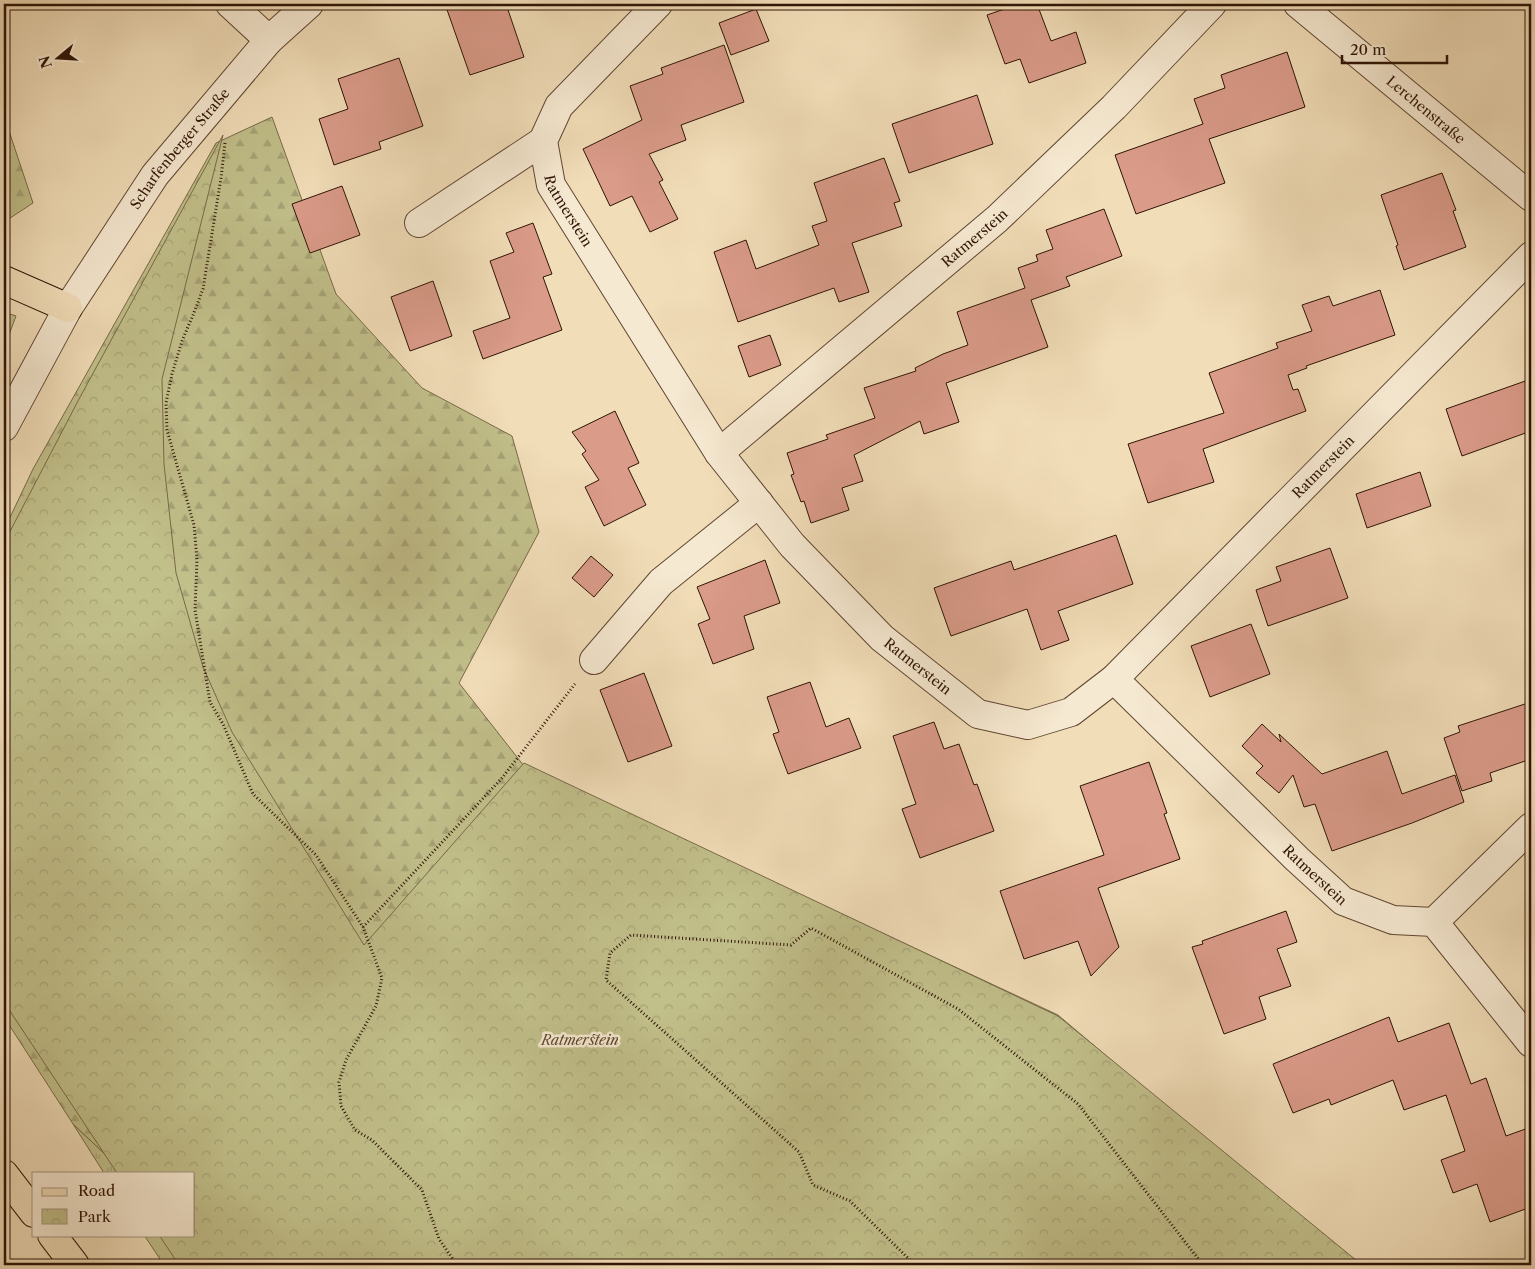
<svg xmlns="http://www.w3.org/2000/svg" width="1535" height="1269" font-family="'Libre Caslon Text',serif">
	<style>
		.grass { fill: url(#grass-tufts); stroke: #786a48 }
		.forest { fill: url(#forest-firs); stroke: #786a48 }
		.park { fill: url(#park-crowns); stroke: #786a48 }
		.building { fill: #da9b89; stroke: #2f1406 }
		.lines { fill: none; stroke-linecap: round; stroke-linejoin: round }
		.minor-casing { stroke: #604632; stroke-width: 30 }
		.tertiary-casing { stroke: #604632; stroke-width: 30 }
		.primary-casing { stroke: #2f1406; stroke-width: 30 }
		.path { stroke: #2f1406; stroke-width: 3; stroke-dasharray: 1 2.5; stroke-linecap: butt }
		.minor { stroke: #f6e9d1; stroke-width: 28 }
		.tertiary { stroke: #f6e9d1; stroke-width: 28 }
		.primary { stroke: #f1ddb8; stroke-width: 28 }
		.labels { text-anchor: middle; stroke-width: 5; stroke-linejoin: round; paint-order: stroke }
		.street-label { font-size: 14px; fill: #2f1406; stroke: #f6e9d1 }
		.park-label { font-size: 14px; font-style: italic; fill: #5b472e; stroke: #f6e9d1 }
	</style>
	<defs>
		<pattern id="grass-tufts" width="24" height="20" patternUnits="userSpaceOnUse" patternTransform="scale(1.25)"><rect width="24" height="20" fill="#c1bf8a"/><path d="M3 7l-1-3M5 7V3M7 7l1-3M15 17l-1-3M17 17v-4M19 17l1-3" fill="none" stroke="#a6a376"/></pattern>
		<pattern id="forest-firs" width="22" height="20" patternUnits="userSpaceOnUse" patternTransform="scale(1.25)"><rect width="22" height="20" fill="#c1bf8a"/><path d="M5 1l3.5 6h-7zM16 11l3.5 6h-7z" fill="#a6a376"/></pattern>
		<pattern id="park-crowns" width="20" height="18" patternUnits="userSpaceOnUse" patternTransform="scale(1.25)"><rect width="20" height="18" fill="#c1bf8a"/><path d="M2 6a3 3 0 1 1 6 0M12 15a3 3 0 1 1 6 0" fill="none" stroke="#a6a376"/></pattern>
	</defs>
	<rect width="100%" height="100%" fill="#f1ddb8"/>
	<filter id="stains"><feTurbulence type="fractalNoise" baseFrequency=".004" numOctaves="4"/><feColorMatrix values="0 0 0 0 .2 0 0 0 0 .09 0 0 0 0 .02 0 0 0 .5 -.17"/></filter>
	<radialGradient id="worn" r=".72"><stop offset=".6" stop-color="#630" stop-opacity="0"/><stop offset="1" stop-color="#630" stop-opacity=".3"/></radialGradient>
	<path class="grass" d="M4 312 16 316 4 348Z
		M73 1124 125 1173H104Z
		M144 1235H181L192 1265H164Z"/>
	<path class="forest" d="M4 116 33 203 4 222Z
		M272 117 336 294 422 388 512 436 539 532 459 683 524 766 1058 1015 1353 1265H338L194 1235V1173H125L73 1124 4 1017V530L33 469 216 143Z"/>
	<path class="park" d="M223 135 162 379 164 464 176 573 203 667 232 732 364 945 524 763 1058 1016 1362 1265H179L159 1235H194V1173H117L4 1002V543L79 399Z"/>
	<path class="building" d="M445 4H506L524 57 470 75Z
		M1019 4H1037L1051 41 1076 32 1086 63 1029 83 1020 59 1005 64 987 15Z
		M756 9 769 41 731 55 719 23Z
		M724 45 744 102 681 125 686 140 649 154 663 180 659 182 678 219 650 232 632 196 610 206 583 149 642 120 630 86 663 74 661 68Z
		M1287 52 1305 107 1209 139 1225 183 1136 214 1115 155 1203 124 1194 99 1225 88 1221 75Z
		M399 58 423 126 379 142 381 149 334 165 319 119 348 109 338 79Z
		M977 95 993 144 909 173 892 124Z
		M884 158 900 201 894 203 902 226 852 243 869 292 839 302 834 288 738 322 714 252 746 240 756 269 819 245 812 226 827 221 814 183Z
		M1442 173 1456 210 1453 211 1466 247 1404 270 1396 246 1398 245 1381 195Z
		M342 186 360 235 310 253 292 204Z
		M1104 209 1122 256 1066 277 1070 286 1031 300 1048 347 946 383 959 422 924 434 920 421 854 455 863 481 842 488 849 510 811 523 804 501 801 502 791 475 794 474 787 453 828 439 826 435 875 418 864 388 916 371 915 368 943 354 968 345 957 312 1025 288 1018 268 1038 261 1036 255 1053 249 1046 230Z
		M533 223 552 274 543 277 562 330 483 359 473 331 510 318 490 261 514 252 506 233Z
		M433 281 452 336 410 351 391 297Z
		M1380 290 1395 335 1306 366 1307 368 1288 375 1293 390 1298 389 1306 411 1203 449 1214 482 1148 503 1128 444 1224 413 1209 373 1278 348 1276 343 1312 331 1302 305 1329 296 1333 306Z
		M770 335 781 365 749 377 738 346Z
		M1531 379V431L1462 456 1446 409Z
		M615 411 639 463 628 468 646 505 604 526 585 487 599 480 582 454 586 451 572 432Z
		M1420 472 1431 506 1367 528 1356 494Z
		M1116 535 1133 584 1058 611 1069 640 1041 650 1027 609 951 636 934 588 1011 561 1014 570Z
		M1330 548 1348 598 1268 626 1256 590 1281 581 1276 567Z
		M591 556 613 575 594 597 572 578Z
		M765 560 780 603 744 616 754 649 713 664 698 624 710 619 697 587Z
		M1251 624 1270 674 1210 697 1191 646Z
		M644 673 672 746 628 762 600 690Z
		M810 682 826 727 849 718 861 748 788 774 773 734 779 732 767 697Z
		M1531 702V759L1490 773 1492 781 1462 791 1444 738 1460 732 1458 726Z
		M934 722 944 749 959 744 974 785 977 784 994 831 920 858 902 809 916 804 893 736Z
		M1262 724 1281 742 1279 734 1322 774 1387 751 1402 794 1455 775 1464 802 1412 823 1332 851 1315 804 1304 807 1293 775 1279 793 1256 773 1263 766 1242 746Z
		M1149 762 1167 813 1164 814 1180 859 1098 888 1119 947 1091 976 1078 941 1024 959 1000 891 1104 855 1080 786Z
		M1286 911 1297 942 1277 949 1291 986 1259 997 1266 1019 1224 1034 1192 947 1203 944 1202 941Z
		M1389 1017 1398 1042 1449 1023 1471 1084 1486 1078 1506 1136 1531 1127V1207L1490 1222 1477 1184 1453 1193 1441 1160 1465 1151 1446 1095 1404 1110 1393 1080 1331 1105 1329 1099 1293 1113 1273 1064Z"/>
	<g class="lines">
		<defs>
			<g id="minor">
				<path d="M230 4 269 40"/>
				<path id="s1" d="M658 4 559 106 543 141 551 185 719 453 792 545 882 638 978 714 1028 725 1071 712 1114 679 1297 859 1343 901 1393 920 1434 922 1531 1043"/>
				<path id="s2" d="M1298 4 1531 197"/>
				<path d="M419 223 543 141"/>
				<path id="s3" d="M719 453 997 219 1114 107 1212 4"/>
				<path d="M594 660 661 582 759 503"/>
				<path id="s4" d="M1114 679 1531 256"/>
				<path d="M1434 922 1531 827"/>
			</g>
			<g id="tertiary">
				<path id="s5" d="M4 427 68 308 155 175 269 40 309 4"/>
			</g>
			<path id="primary" d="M4 280 68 308
				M4 1174 34 1213
				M52 1235 75 1265"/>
		</defs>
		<use href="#minor" class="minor-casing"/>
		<use href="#tertiary" class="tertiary-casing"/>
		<use href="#primary" class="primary-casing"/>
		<path class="path" d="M225 143 221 178 203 289 193 315 182 341 172 374 166 403 167 430 194 525 197 560 195 610 210 702 223 724 253 794 316 855 363 927 382 978 376 1006 346 1060 339 1082 341 1106 355 1130 372 1140 422 1190 439 1239 457 1265
			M363 927 502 778 575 684
			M915 1265 850 1201 813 1185 799 1152 606 980 610 953 631 935 791 945 811 928 958 1009 1078 1104 1203 1265"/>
		<use href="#minor" class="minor"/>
		<use href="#tertiary" class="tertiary"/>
		<use href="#primary" class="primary"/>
	</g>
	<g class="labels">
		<g class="street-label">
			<text dy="5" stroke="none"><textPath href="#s2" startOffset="166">Lerchenstraße</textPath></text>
			<text dy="5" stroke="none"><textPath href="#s5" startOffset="330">Scharfenberger Straße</textPath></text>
			<text dy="5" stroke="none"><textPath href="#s1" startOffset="256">Ratmerstein</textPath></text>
			<text dy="5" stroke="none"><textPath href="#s3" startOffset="334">Ratmerstein</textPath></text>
			<text dy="5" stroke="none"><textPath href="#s4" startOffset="298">Ratmerstein</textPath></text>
			<text dy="5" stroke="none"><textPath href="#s1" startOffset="834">Ratmerstein</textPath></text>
			<text dy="5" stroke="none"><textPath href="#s1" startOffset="1342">Ratmerstein</textPath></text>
		</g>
		<g class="park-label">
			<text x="580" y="1045">Ratmerstein</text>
		</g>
	</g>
	<rect width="1535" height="1269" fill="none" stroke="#f1ddb8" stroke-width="20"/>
	<rect x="5" y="5" width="1525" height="1259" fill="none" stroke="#2f1406" stroke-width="2.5"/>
	<rect x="10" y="10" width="1515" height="1249" fill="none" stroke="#2f1406"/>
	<rect x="32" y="1172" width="162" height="65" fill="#f6e9d1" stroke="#a69480"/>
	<rect x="42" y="1188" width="25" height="8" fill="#f1ddb8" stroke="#a69480"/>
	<text x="78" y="1196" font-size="15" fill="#2f1406">Road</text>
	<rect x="42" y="1209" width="25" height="15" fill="url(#park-crowns)" stroke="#a69480"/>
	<text x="78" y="1222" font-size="15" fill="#2f1406">Park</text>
	<g transform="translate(58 58) rotate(252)" stroke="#f6e9d1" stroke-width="4" paint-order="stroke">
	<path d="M0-4L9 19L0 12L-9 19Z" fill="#2f1406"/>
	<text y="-8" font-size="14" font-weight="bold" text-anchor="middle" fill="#2f1406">N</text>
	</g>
	<path d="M1342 55v8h105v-8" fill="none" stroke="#2f1406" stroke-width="2.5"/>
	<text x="1350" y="55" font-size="15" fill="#2f1406" stroke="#f6e9d1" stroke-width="4" paint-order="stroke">20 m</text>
	<rect width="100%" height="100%" filter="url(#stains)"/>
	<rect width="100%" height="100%" fill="url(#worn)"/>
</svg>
